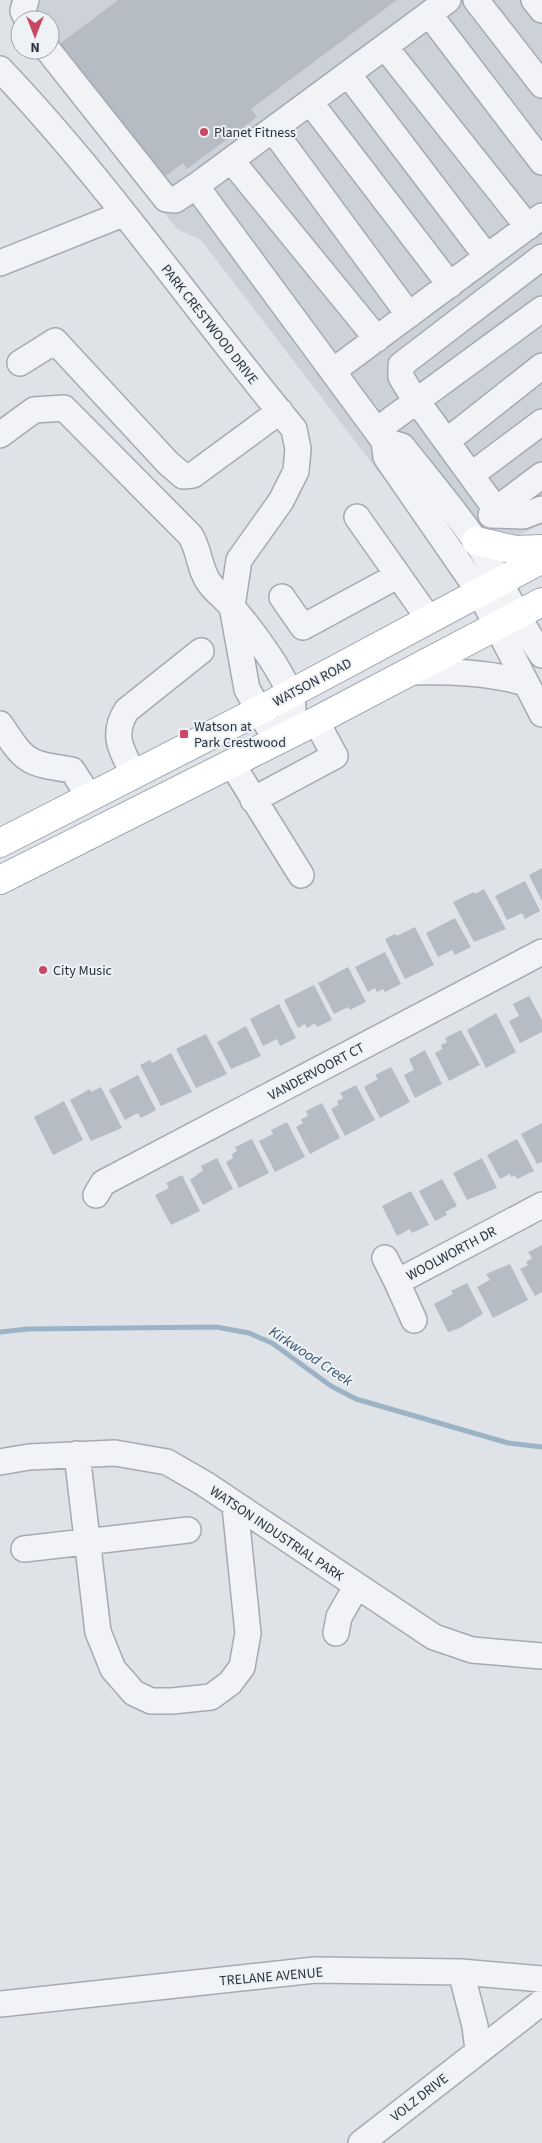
<svg xmlns="http://www.w3.org/2000/svg" width="542" height="2143" font-family="'Source Sans 3',sans-serif">
	<style>
		.built { fill: #cdd2d9 }
		.lines { fill: none; stroke-linecap: round; stroke-linejoin: round }
		.stream { stroke: #9cb3c6; stroke-width: 5 }
		.building { fill: #b6bcc4 }
		.minor-casing { stroke: #a5aab2; stroke-width: 28 }
		.major-casing { stroke: #9fa8b3; stroke-width: 30 }
		.minor { stroke: #f1f3f6; stroke-width: 25 }
		.major { stroke: #fff; stroke-width: 28 }
		.poi-dot { fill: #c74964; stroke: #eef2f5; stroke-width: 2 }
		.labels { text-anchor: middle; stroke-width: 4; stroke-linejoin: round; paint-order: stroke }
		.poi-label { font-size: 14px; fill: #29323e; stroke: #eef2f5; text-anchor: start }
		.street-label { font-size: 14px; fill: #29323e; stroke: #eef2f5 }
		.water-label { font-size: 15px; font-style: italic; fill: #355370; stroke: #eef2f5 }
	</style>
	<rect width="100%" height="100%" fill="#dfe3e8"/>
	<path class="built" d="M10 0H542V524L452 568 201 240 177 229 36 50H50V20L14 21Z"/>
	<g class="lines">
		<path class="stream" d="M0 1332 28 1329 216 1327 249 1333 272 1343 331 1386 356 1399 508 1443 542 1447"/>
	</g>
	<path class="building" d="M118 0H397L251 109 257 117 187 169 183 163 159 181 57 46Z
		M542 868V901L529 875Z
		M525 881 540 911 525 919 522 913 507 920 495 896Z
		M484 889 506 929 474 942 453 902 474 892 475 894Z
		M455 918 471 947 455 955 452 950 438 957 426 933Z
		M415 927 434 965 405 979 385 939 395 934 397 936Z
		M385 952 401 984 385 992 383 989 377 992 375 988 368 992 355 967Z
		M348 967 366 1002 350 1010 348 1007 334 1014 318 983Z
		M314 985 332 1020 317 1027 315 1023 307 1028 305 1024 298 1028 284 1000Z
		M529 996 542 1020V1032L520 1043 509 1021 519 1016 513 1004Z
		M279 1004 296 1038 280 1046 277 1039 263 1046 250 1019Z
		M496 1013 516 1052 486 1068 467 1030Z
		M246 1026 261 1056 231 1069 217 1042Z
		M461 1030 480 1065 449 1081 435 1053 442 1049 441 1045 447 1042 445 1038Z
		M206 1034 227 1074 196 1088 176 1049Z
		M425 1050 442 1084 415 1098 404 1075 414 1070 409 1059Z
		M171 1053 192 1092 161 1106 140 1065 150 1060 152 1063Z
		M391 1067 410 1102 380 1118 364 1087 378 1079 375 1075Z
		M138 1075 156 1110 141 1118 138 1113 125 1120 109 1090Z
		M356 1085 375 1120 345 1136 331 1109 338 1105 337 1101 343 1098 340 1093Z
		M101 1087 122 1128 91 1141 70 1100 90 1089 91 1092Z
		M64 1101 83 1140 53 1155 34 1117Z
		M322 1103 340 1138 310 1154 296 1127 303 1123 301 1119 308 1116 306 1111Z
		M287 1122 305 1157 275 1172 259 1141 273 1134 271 1130Z
		M542 1123V1162L537 1164 521 1134Z
		M252 1139 269 1173 239 1188 226 1162 233 1158 232 1154 237 1151 235 1147Z
		M517 1139 534 1171 517 1179 515 1175 511 1177 510 1174 500 1179 487 1155Z
		M217 1158 233 1189 203 1205 190 1180 203 1170 201 1166Z
		M482 1158 497 1188 467 1200 453 1173Z
		M182 1175 200 1211 171 1225 155 1195 169 1188 166 1183Z
		M442 1179 457 1206 445 1212 447 1215 435 1221 419 1191Z
		M411 1191 429 1225 412 1233 410 1229 397 1236 382 1206Z
		M542 1245V1292L535 1296 520 1269 528 1265 526 1262 532 1258 528 1252Z
		M510 1264 528 1300 493 1318 477 1287 490 1280 486 1274Z
		M467 1283 483 1314 460 1328 448 1332 434 1304 453 1294 451 1291Z"/>
	<g class="lines">
		<defs>
			<path id="minor" d="M26 0 23 11 27 20
				M476 0 542 85
				M534 0 542 10
				M429 14 448 0
				M385 47 528 227
				M48 50 166 199 175 200 196 186 384 441 386 457 480 593 542 714
				M0 69C107 181 195 310 294 429L298 449 296 471 281 501 239 560 232 606 247 689 268 726 285 737C287 727 293 716 293 707 292 682 248 625 231 606 225 598 216 592 210 584 199 570 200 550 190 535L64 408 34 410 0 435
				M348 74 487 257
				M310 102 450 285
				M273 130 409 315
				M231 160 377 339
				M196 186 429 14 542 162
				M0 263 123 214
				M20 363 55 341 168 463 183 476 193 475 280 411
				M333 371 542 216
				M377 430 542 309
				M384 441 402 446C427 478 454 509 477 543 501 579 517 620 542 655
				M447 441 542 366
				M471 475 542 422
				M498 508 542 475
				M491 515 523 516 542 509
				M507 515 492 504 409 390 401 377V365L542 257
				M357 517 429 619
				M282 597 303 627 397 576
				M409 672C449 671 487 672 526 683
				M0 724C26 763 26 763 72 770L89 796
				M232 764 301 875
				M133 773C121 750 111 734 127 710L201 651
				M253 800 335 756 316 721
				M96 1195 103 1183 542 952
				M385 1258 397 1282
				M414 1320 397 1282 542 1205
				M77 1454 98 1632 113 1669 134 1693 151 1701H172L211 1697 230 1683 242 1667 248 1633 235 1506
				M0 1462 29 1457 115 1453 167 1462 205 1484 434 1637 472 1650 542 1656
				M24 1549 188 1530
				M336 1633 339 1617 356 1587
				M461 1972 475 2026 478 2050
				M0 2004 315 1970 461 1972 542 1979
				M361 2143 542 2002"/>
			<path id="major" d="M476 541 515 550 542 549
				M0 843 258 711 542 559
				M0 880 316 721 542 602"/>
		</defs>
		<use href="#minor" class="minor-casing"/>
		<use href="#major" class="major-casing"/>
		<use href="#minor" class="minor"/>
		<use href="#major" class="major"/>
	</g>
	<g class="poi-dot">
		<circle cx="204" cy="132" r="5"/>
		<rect x="179" y="729" width="10" height="10" rx="2.5"/>
		<circle cx="43" cy="970" r="5"/>
	</g>
	<g class="labels">
		<g class="poi-label">
			<text x="214" y="137">Planet Fitness</text>
			<text x="194" y="731">Watson at<tspan x="194" dy="16">Park Crestwood</tspan></text>
			<text x="53" y="975">City Music</text>
		</g>
		<g class="street-label">
			<text transform="translate(210 324) rotate(52)" y="5">PARK CRESTWOOD DRIVE</text>
			<text transform="translate(312 682) rotate(-28)" y="5">WATSON ROAD</text>
			<text transform="translate(316 1071) rotate(-28)" y="5">VANDERVOORT CT</text>
			<text transform="translate(451 1253) rotate(-28)" y="5">WOOLWORTH DR</text>
			<text transform="translate(277 1533) rotate(34)" y="5">WATSON INDUSTRIAL PARK</text>
			<text transform="translate(271 1976) rotate(-5)" y="5">TRELANE AVENUE</text>
			<text transform="translate(419 2097) rotate(-38)" y="5">VOLZ DRIVE</text>
		</g>
		<g class="water-label">
			<text transform="translate(311 1356) rotate(33)" y="5">Kirkwood Creek</text>
		</g>
	</g>
	<g transform="translate(35 35) rotate(180)"><circle r="24" fill="#eef2f5" stroke="#9fa5ac"/>
	<path d="M0-4L9 19L0 12L-9 19Z" fill="#c74964"/>
	<text y="-8" font-size="14" font-weight="bold" text-anchor="middle" fill="#29323e">N</text>
	</g>
</svg>
